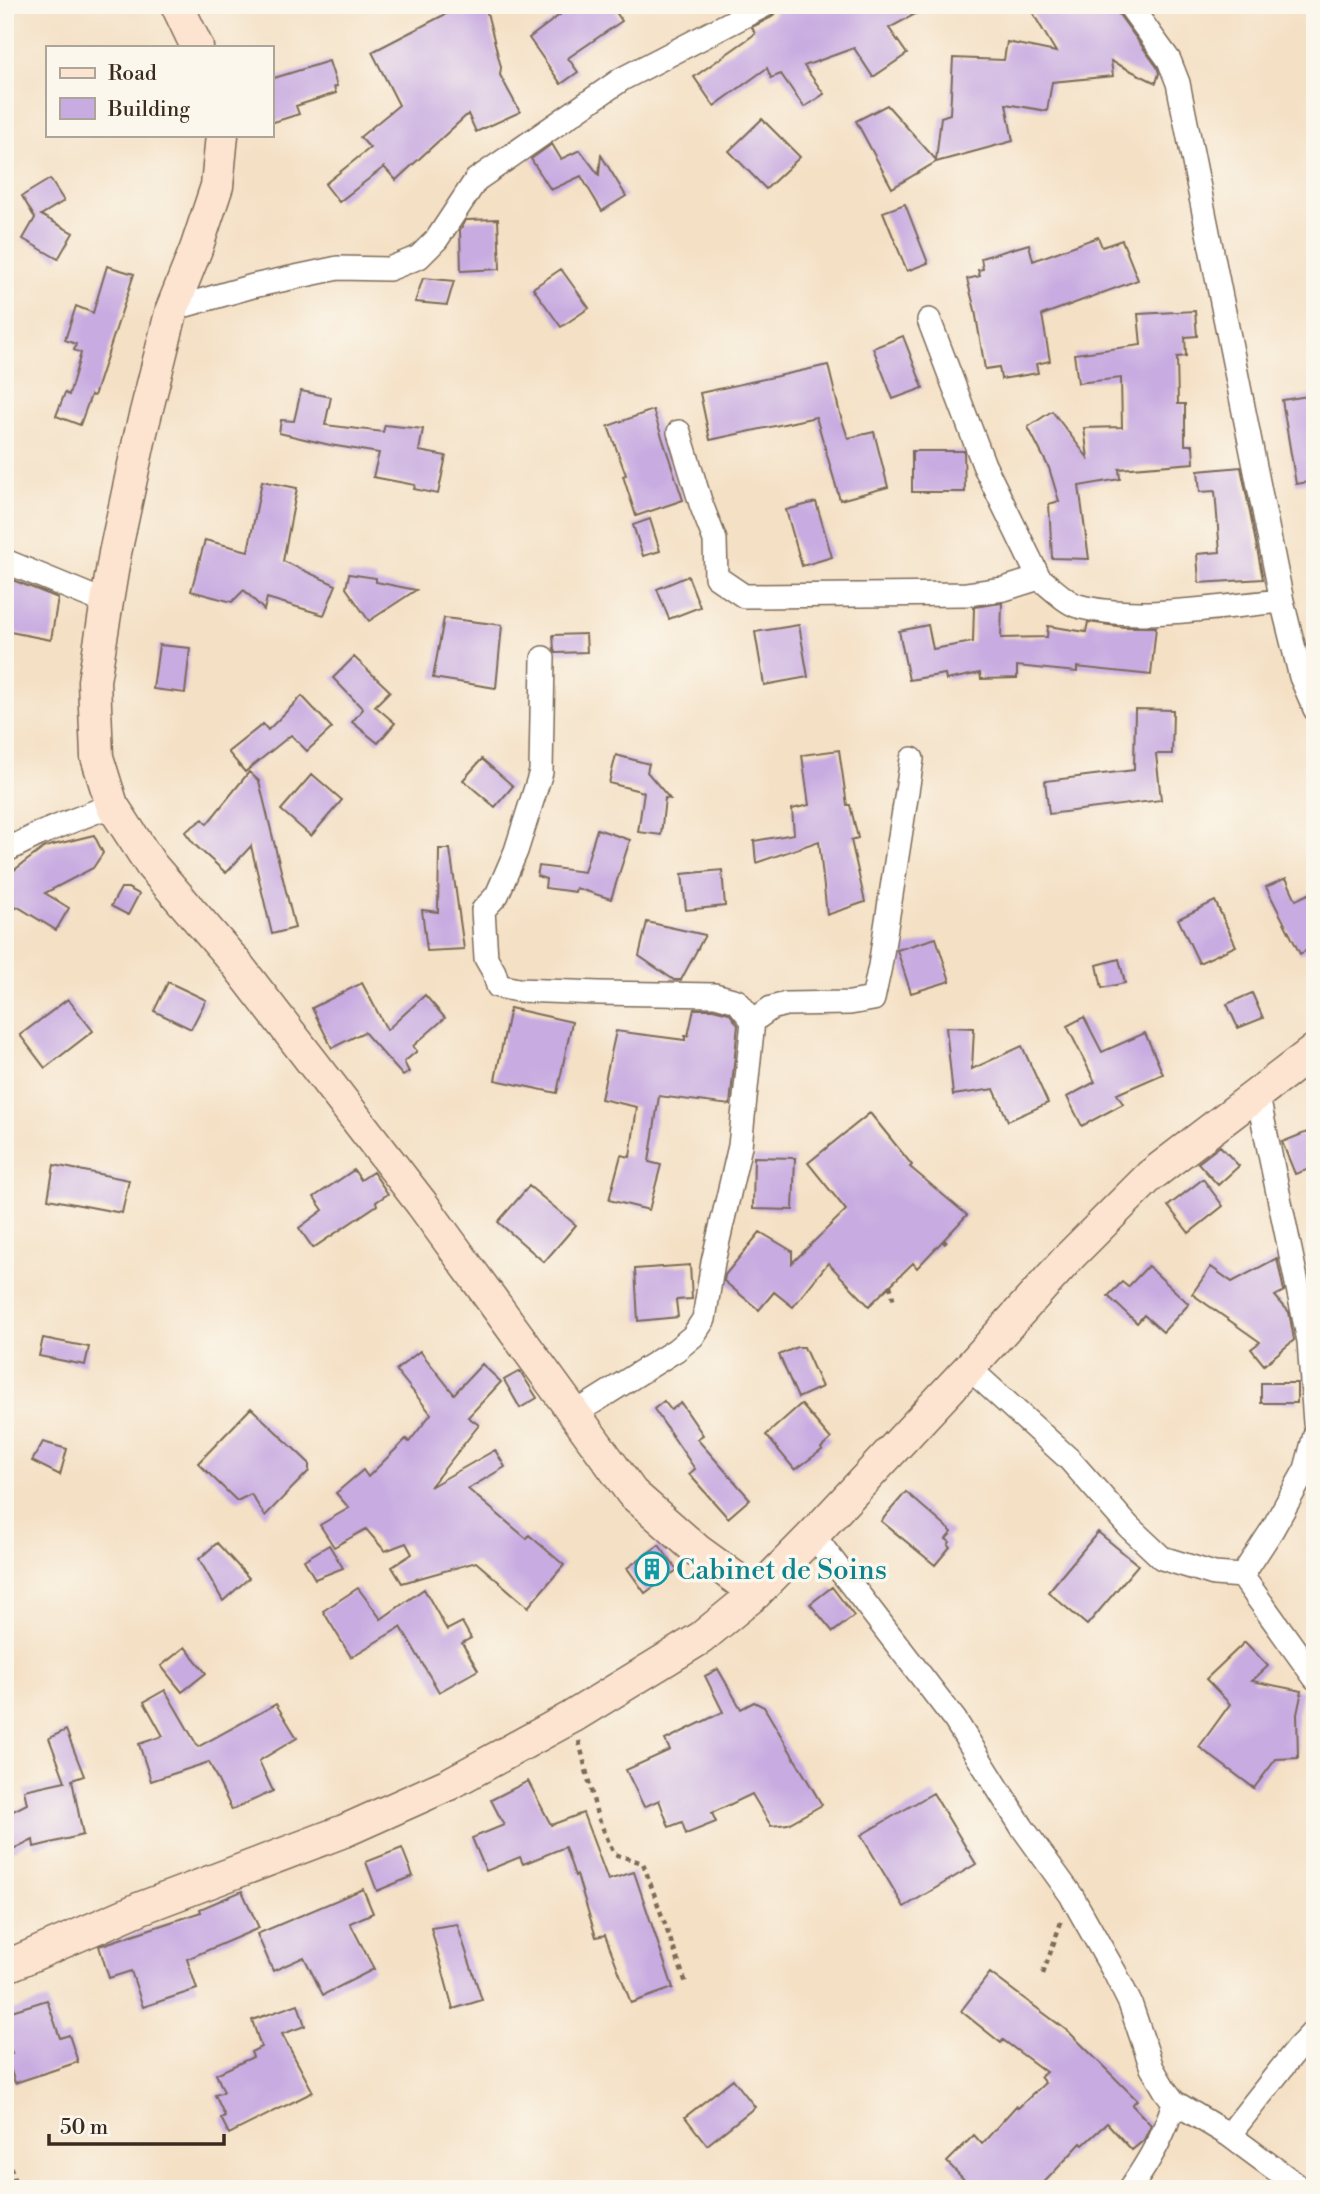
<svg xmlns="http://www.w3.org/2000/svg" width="1320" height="2194" font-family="'Libre Bodoni',serif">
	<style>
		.building { fill: #c8abe1 }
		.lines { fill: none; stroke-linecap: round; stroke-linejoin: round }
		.street-casing { stroke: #7c6a58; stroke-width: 26 }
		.secondary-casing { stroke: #7c6a58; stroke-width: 35 }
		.path { stroke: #7c6a58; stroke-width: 4.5; stroke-dasharray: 5 5; stroke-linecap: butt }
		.street { stroke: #fff; stroke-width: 23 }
		.secondary { stroke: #fde4d0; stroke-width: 32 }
		.labels { text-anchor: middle; stroke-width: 7; stroke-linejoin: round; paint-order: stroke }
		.culture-label { font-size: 28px; fill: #0d838f; stroke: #fbf7ec; text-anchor: start }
	</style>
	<rect width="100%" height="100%" fill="#fbf7ec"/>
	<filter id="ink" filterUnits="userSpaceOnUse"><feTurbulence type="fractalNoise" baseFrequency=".0143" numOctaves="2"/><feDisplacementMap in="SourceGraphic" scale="14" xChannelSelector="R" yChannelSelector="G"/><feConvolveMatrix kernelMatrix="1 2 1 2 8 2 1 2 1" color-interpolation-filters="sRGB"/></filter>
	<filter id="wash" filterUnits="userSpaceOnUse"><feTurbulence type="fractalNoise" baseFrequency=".00686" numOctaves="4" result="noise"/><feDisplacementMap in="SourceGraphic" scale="28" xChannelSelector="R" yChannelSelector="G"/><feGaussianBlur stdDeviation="1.57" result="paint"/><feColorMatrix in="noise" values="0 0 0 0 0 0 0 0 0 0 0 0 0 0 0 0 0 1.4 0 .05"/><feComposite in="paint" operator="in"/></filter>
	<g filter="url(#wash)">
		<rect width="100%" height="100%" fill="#f4e0c5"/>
		<g id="blocks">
			<path class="building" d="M463 5H485L501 67 500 75 520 112 476 132 468 114 396 180 384 167 339 202 325 184 370 148 360 137 399 105 372 52Z
				M573 5H611L622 21 568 58 578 72 561 84 529 38Z
				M783 5H932L889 28 907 54 873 77 854 48 804 66 824 94 804 107 781 74 771 78 767 68 714 106 694 77 755 34 752 27 772 17 779 7Z
				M1028 5H1085L1090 15 1115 5 1118 13 1157 67 1159 73 1156 83 1111 61 1113 76 1052 82 1047 111 1006 104 1013 141 936 162 892 188 856 121 887 105 936 160 941 117 950 114 953 58 1004 60 1007 42 1056 52Z
				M329 61 337 86 334 87 336 93 296 106 299 114 271 123V79Z
				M762 119 800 157 766 189 729 151Z
				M552 144 561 159 580 150 599 175 601 155 626 196 602 211 581 176 551 190 531 159Z
				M50 179 64 201 41 215 73 233 58 259 23 239 35 218 22 196Z
				M905 204 928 263 907 271 883 212Z
				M498 219 500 269 461 271 460 230 466 220Z
				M1098 237 1102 247 1122 240 1138 280 1042 315 1050 361 1036 364 1038 373 1001 379 999 367 985 369 975 310 967 279 980 276 978 270 983 269 981 258 1029 244 1033 261Z
				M107 266 134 274 94 396 91 395 80 425 56 416 65 393 69 395 81 353 74 350 76 344 65 340 76 306 93 313Z
				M561 269 589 308 561 327 533 288Z
				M423 278 454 281 447 305 415 302Z
				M1195 311 1197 336 1185 337 1186 356 1177 357 1178 404H1185V445H1193L1194 463 1119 469 1120 479 1079 486 1089 559 1052 558 1049 504 1059 501 1049 468 1028 427 1052 411 1088 458 1084 428 1122 427 1121 378 1078 383 1074 354 1141 345 1138 314Z
				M903 336 923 388 893 399 873 348Z
				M828 365 840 414 848 438 874 432 888 487 840 500 816 417 710 440 700 393Z
				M301 391 331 397 325 425 383 432 385 425 423 429 419 451 446 456 438 494 414 489 415 485 373 477 379 453 330 445 279 433 281 420 294 421Z
				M1315 395V481L1296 484 1282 400Z
				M653 410 683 500 636 516 623 476 626 475 608 426Z
				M912 451H964L965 492H912Z
				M1241 467 1263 579 1199 583 1197 554 1220 552 1215 491 1200 492 1198 471Z
				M262 481 297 488 283 561 336 585 324 615 267 598 264 610 244 590 232 602 191 591 205 540 248 551Z
				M816 502 832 557 802 566 786 510Z
				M650 519 660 551 643 556 633 525Z
				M349 574 376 578V582L416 590 369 621 346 588Z
				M688 576 700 607 669 619 657 589Z
				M5 577 58 598 51 640 5 631Z
				M1002 603 1001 638 1047 637 1048 626 1086 632 1088 622 1124 627H1156L1151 675 1077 667V672L1017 666V678L981 679 980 673 946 680 945 674 909 680 899 631 928 625 933 649 973 642 974 607Z
				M444 618 502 625 496 688 433 678Z
				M799 625 808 677 764 685 755 632Z
				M586 634 587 652 556 653 554 649 553 635Z
				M159 645 190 648 185 693 153 689Z
				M354 657 390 691 375 706 395 723 378 743 352 722 363 709 333 678Z
				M302 696 332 728 307 751 291 735 245 772 228 752 263 724 268 730Z
				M1135 709 1173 710 1172 754H1156L1161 800 1049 814 1045 781 1134 770Z
				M839 750 847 805H850L858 838 851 840 865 902 827 915 819 841 756 863 754 841 794 834 792 809 809 805 802 755Z
				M616 755 649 764 647 772 670 799 665 798 661 835 638 832 644 792 609 783Z
				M482 759 513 786 495 807 463 780Z
				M249 772 259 781 295 928 272 934 251 846 226 873 195 845 185 832 203 819 207 824Z
				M312 774 342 800 311 836 281 810Z
				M597 829 630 840 611 899 576 888 575 892 545 888 546 879 537 876 539 866 584 872Z
				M94 835 103 853 93 868 45 893 69 908 56 930 18 907 5 913V877L45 847Z
				M439 849H450L464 949 427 951 422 910 438 912Z
				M722 870 725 906 686 910 682 874Z
				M1286 878 1296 900 1315 891V946L1300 954 1266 887Z
				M121 888H128L139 894 128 915 111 906Z
				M1215 901 1236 946 1199 963 1178 919Z
				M647 922 705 935 681 980H674L639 956Z
				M936 938 950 981 911 993 897 950Z
				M1119 959 1125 983 1102 988 1097 965Z
				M168 982 206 1000 191 1029 154 1011Z
				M362 983 387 1030 425 995 445 1018 413 1046 417 1051 404 1062 409 1072 403 1076 364 1032 332 1048 312 1008Z
				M1252 993 1263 1018 1238 1028 1227 1004Z
				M68 999 93 1031 45 1068 20 1035Z
				M510 1008 572 1022 557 1093 495 1080Z
				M694 1009H713L729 1013 738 1025 730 1105 659 1096 649 1162 661 1165 649 1210 609 1200 621 1155 630 1157 637 1107 601 1099 616 1031 685 1040V1036H688Z
				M1084 1017 1102 1052 1145 1033 1163 1074 1117 1094 1123 1104 1082 1126 1067 1097 1095 1082 1067 1026Z
				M946 1027 974 1028 972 1069 1022 1046 1048 1103 1008 1121 994 1089 953 1095Z
				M870 1113 912 1165 910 1167 967 1215 917 1268 913 1263 869 1306 828 1263 793 1307 774 1292 759 1310 724 1281 725 1275 760 1232 792 1251V1263L846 1210 808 1163Z
				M1315 1129V1167L1295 1174 1282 1142Z
				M1220 1146 1239 1166 1218 1185 1198 1163Z
				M754 1157 795 1158 793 1210 753 1209Z
				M54 1165 129 1180 122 1213 48 1199Z
				M354 1170 361 1180 373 1172 388 1194 376 1202 377 1205 313 1248 299 1228 323 1210 314 1197Z
				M1203 1179 1223 1206 1189 1233 1168 1206Z
				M529 1186 576 1225 544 1262 498 1222Z
				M1277 1258 1284 1291 1275 1296 1289 1312 1294 1340 1264 1365 1251 1349 1260 1342 1192 1294 1211 1267 1232 1282Z
				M690 1265 692 1299 676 1300 678 1317 638 1321 635 1269Z
				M1148 1266 1189 1304 1163 1332 1144 1315 1137 1323 1108 1296 1122 1282 1128 1287Z
				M43 1338 89 1347 85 1365 39 1356Z
				M797 1347H804L822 1387 798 1398 779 1355Z
				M420 1351 454 1394 482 1364 501 1382 468 1417 479 1425 430 1487 495 1450 505 1467 468 1489 527 1539 529 1535 564 1565 528 1607 476 1562 402 1583 392 1567 412 1554 406 1543 385 1551 366 1529 334 1547 320 1525 349 1508 336 1493 363 1470 368 1477 406 1439 409 1442 431 1414 396 1370Z
				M520 1371 537 1398 520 1408 504 1380Z
				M1261 1383H1297V1403H1261Z
				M664 1401 671 1410 681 1403 703 1435 697 1439 750 1499 728 1518 689 1474 695 1469 654 1409Z
				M801 1404 831 1439 821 1448 822 1450 795 1470 766 1435Z
				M251 1408 309 1463V1471L265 1516 251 1494 237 1501 198 1463Z
				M43 1442 67 1449 60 1475 32 1461Z
				M906 1492 952 1532 946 1539 950 1542 948 1545 950 1547 935 1565 881 1521Z
				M1098 1532 1138 1565 1087 1625 1048 1592Z
				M217 1543 249 1578 223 1601 199 1559Z
				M329 1545 343 1568 315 1579 304 1560Z
				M659 1545 677 1570 645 1593 627 1568Z
				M832 1587 854 1616 833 1632 810 1604Z
				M358 1588 381 1619 424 1589 447 1630 462 1622 471 1638 462 1643 478 1670 439 1692 401 1627 351 1657 323 1611Z
				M1245 1642 1268 1666 1252 1681 1302 1691 1297 1714 1298 1758 1276 1759 1254 1788 1199 1747 1230 1704 1206 1679Z
				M185 1647 206 1673 182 1692 161 1666Z
				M718 1669 741 1709 754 1702 764 1707 822 1805 788 1824 771 1826 752 1794 712 1813 716 1822 686 1834 682 1822 669 1827 659 1800 644 1807 626 1770 670 1750 665 1740 723 1712 705 1676Z
				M165 1690 198 1747 276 1704 297 1738 259 1761 273 1791 232 1810 209 1762 151 1781 139 1744 163 1736 144 1702Z
				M66 1730 84 1776 72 1780 83 1835 34 1847 33 1840 5 1854V1815L27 1804 24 1790 65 1781 49 1738Z
				M528 1781 551 1825 583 1813 608 1880 634 1872 673 1988 631 2003 605 1935 596 1937 577 1875 575 1876 565 1847 523 1864 520 1857 486 1871 472 1838 504 1825 491 1800Z
				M933 1793 976 1864 904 1907 861 1835Z
				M402 1848 413 1876 377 1891 366 1862Z
				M363 1889 373 1913 350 1923 374 1969 323 1995 304 1957 273 1971 257 1934Z
				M242 1891 259 1928 187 1959 197 1989 143 2007 131 1971 109 1978 99 1946 201 1912 200 1909Z
				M457 1924 482 2000 453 2009 431 1928Z
				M990 1973 1069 2032 1137 2100 1132 2105 1151 2125 1144 2140 1132 2150 1107 2123 1083 2145 1081 2143 1038 2189H973L947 2162 974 2135 982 2144 1016 2106 1018 2108 1045 2083 1040 2077 1046 2072 1003 2040 1001 2043 961 2011Z
				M47 2000 60 2038 69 2035 78 2062 15 2083 6 2056 12 2054 5 2036V2013Z
				M298 2004 305 2026 282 2034 313 2092 229 2134 221 2118 225 2116 215 2095 224 2092 216 2074 253 2057 251 2052 261 2047 252 2020Z
				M733 2079 755 2107 707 2145 685 2117Z"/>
		</g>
	</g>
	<g filter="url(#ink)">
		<use href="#blocks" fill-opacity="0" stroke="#7c6a58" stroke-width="2"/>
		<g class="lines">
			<defs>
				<path id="street" d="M1129 5 1169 60 1178 83 1282 601 1301 677 1315 709
					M172 309 253 286 338 268 389 269 419 257 437 239 476 180 622 79 765 5
					M929 320 984 465 1039 578
					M679 432 701 504 715 540 716 577 744 596 967 594 1004 589 1039 578C1050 586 1065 602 1078 606 1134 622 1223 606 1282 601
					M5 561 107 603
					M543 658 541 772 516 851 497 895 483 910 486 958 494 972 498 986 518 990 599 993 715 995 737 1001 753 1021
					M5 851 39 834 112 805
					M1257 1092 1309 1341 1315 1423
					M969 1368 1069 1459 1129 1527 1162 1558 1214 1574 1242 1576 1315 1678
					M574 1414 676 1350 693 1336 704 1319 713 1262 740 1146 753 1021 771 1008 786 1004 850 1003 873 999 880 966 912 759
					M813 1535 955 1720 1022 1827 1071 1895 1115 1973 1130 2003 1152 2068 1165 2090 1174 2102 1229 2135 1302 2189
					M1242 1576 1272 1530 1306 1469 1315 1435
					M1229 2135 1296 2050 1315 2030
					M1130 2189C1149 2161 1165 2134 1174 2102"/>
				<path id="secondary" d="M177 5 197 47
					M222 135 217 186 196 249 172 309 141 432 115 553 94 681 97 757 112 805 151 865 235 962 422 1204 632 1493 698 1551 756 1593
					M5 1967 141 1908 344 1831 449 1784 572 1717 701 1638 756 1593 813 1535 969 1368 1071 1255 1150 1176 1315 1050"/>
			</defs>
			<use href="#street" class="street-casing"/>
			<use href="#secondary" class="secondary-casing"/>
			<path class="path" d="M943 1240 948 1246
				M890 1285 894 1302
				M579 1741 597 1815 614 1854 643 1863 687 1986
				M1043 1974 1061 1922
				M5 2148 17 2189"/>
			<use href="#street" class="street"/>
			<use href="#secondary" class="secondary"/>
		</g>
	</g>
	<defs>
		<symbol id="building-ring" viewBox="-11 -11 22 22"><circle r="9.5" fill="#fbf7ec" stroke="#0f9aa8" stroke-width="1.5"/><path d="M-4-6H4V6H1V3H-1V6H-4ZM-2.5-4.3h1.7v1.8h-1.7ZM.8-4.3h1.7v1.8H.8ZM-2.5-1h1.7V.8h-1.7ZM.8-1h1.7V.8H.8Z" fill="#0f9aa8"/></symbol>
	</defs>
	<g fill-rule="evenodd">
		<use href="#building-ring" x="633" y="1550" width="38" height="38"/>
	</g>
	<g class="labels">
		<g class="culture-label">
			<text x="676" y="1579">Cabinet de Soins</text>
		</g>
	</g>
	<rect width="1320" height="2194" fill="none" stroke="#fbf7ec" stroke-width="28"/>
	<rect x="46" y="46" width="228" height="91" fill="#fbf7ec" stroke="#aea59a" stroke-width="2"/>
	<rect x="60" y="68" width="35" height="10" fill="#fde4d0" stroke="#aea59a" stroke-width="2"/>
	<text x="108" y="80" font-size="21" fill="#3b2a1e">Road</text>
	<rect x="60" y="98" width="35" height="21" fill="#c8abe1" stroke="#aea59a" stroke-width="2"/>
	<text x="108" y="116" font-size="21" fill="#3b2a1e">Building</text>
	<path d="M49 2134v10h175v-10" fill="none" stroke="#3b2a1e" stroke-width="3.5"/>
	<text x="60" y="2134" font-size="21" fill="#3b2a1e" stroke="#fbf7ec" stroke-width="5" paint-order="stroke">50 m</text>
</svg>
